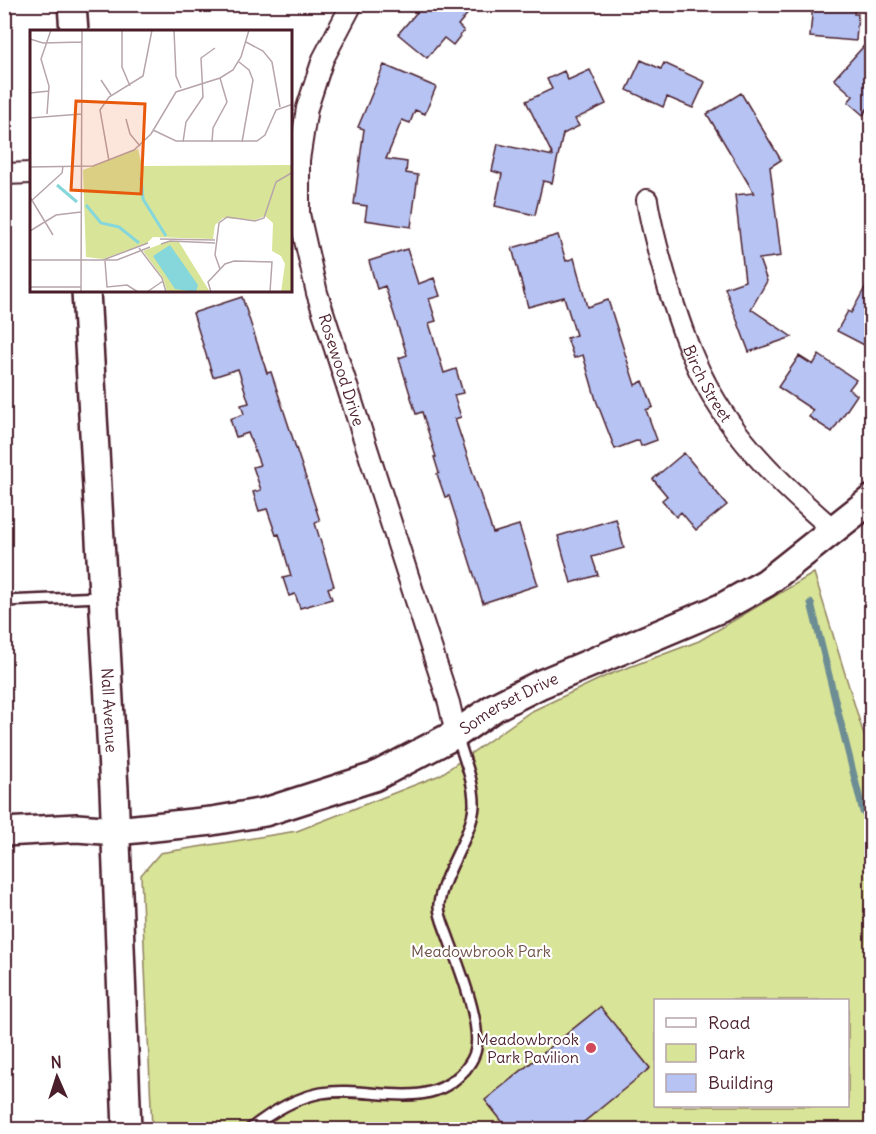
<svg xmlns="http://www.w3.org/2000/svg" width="876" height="1134" font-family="Delius,sans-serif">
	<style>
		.green { fill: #d8e497; stroke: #918261; stroke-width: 1.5; fill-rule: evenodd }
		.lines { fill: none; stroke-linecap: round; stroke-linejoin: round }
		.stream { stroke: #6d8d95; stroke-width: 7 }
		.building { fill: #b6c3f3; stroke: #4a1f2b; stroke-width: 1.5 }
		.lane-casing { stroke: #4a1f2b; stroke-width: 14 }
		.street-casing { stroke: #4a1f2b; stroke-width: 24 }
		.secondary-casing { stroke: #4a1f2b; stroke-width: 32 }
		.lane { stroke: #fff; stroke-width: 9 }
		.street { stroke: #fff; stroke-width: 20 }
		.secondary { stroke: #fff; stroke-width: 27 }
		.poi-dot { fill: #d1495b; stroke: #fff; stroke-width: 2 }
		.labels { text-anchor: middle; stroke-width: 4.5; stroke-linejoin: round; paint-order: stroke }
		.street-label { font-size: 16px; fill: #4a1f2b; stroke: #fff }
		.park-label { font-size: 16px; fill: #6e5046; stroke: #fff }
		.poi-label { font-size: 16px; fill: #4a1f2b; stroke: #fff; text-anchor: end }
		.inset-river { fill: none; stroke: #85d7db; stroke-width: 3 }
		.inset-road { fill: none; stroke: #b7a5aa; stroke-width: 1.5 }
		.view { fill: #e8590c; fill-opacity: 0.15; stroke: #e8590c; stroke-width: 3 }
		.inset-edge { fill: none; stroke: #4a1f2b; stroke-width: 3 }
	</style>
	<rect width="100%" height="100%" fill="#fff"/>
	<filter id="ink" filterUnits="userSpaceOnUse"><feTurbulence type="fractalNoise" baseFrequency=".0167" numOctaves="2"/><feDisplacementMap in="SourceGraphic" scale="12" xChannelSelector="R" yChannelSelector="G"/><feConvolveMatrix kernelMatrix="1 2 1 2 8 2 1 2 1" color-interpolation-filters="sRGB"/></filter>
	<g filter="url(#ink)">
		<path class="green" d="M814 573 871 758V1129H152L141 875 160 853 297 831 440 775 530 712 608 675 699 641ZM656 1000H848V1106H656Z"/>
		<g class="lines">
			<path class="stream" d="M811 603 863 812
				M869 924 872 963"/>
		</g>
		<path class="building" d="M424 4H476L458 25 464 31 453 45 444 38 427 58 398 34Z
			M813 4H855L854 14H858L856 41 810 37Z
			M872 37V113L867 109 863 115 848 102 853 96 834 79Z
			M641 60 661 69 664 63 705 82 693 108 667 97 663 107 627 90Z
			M384 65 436 87 425 114 415 110 410 123 402 120 386 159 407 162 406 173 418 175 411 227 365 220 367 206 354 204 364 129 358 127Z
			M590 70 606 104 575 119 579 126 563 134 552 183 543 181 535 215 495 206 502 174 492 171 498 144 553 156 526 101 552 89 547 79 564 71 568 80Z
			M741 93 781 160 770 167 781 256 759 259 767 281 751 309 792 337 749 352 725 288 745 281 735 195 754 193 707 114Z
			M558 235 566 261 574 258 587 307 608 300 635 385 643 381 653 407 646 410 657 440 641 446 639 440 615 449 596 400 583 355 574 358 567 338 576 335 564 297 528 307 512 248Z
			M407 249 418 284 434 278 440 296 429 299 436 321 429 323 444 373 456 369 463 393 454 395 461 417 455 419 493 533 519 525 538 585 483 603 449 496 445 497 437 474 439 473 434 457H436L422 412 416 414 399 358 407 355 385 286 377 289 369 261Z
			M872 275V349L837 331 848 311 851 313Z
			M242 297 267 373 271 372 320 521 315 523 334 586 328 588 332 599 300 608 295 594 289 596 283 578 291 576 279 534 276 535 267 509 259 511 253 492 261 490 253 467 260 465 248 433 236 437 230 419 244 414 241 405 249 403 238 369 213 377 193 313Z
			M819 355 856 380 849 389 857 395 832 432 809 417 813 410 778 387 799 356 813 365Z
			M684 453 727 505 696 530 681 512 676 517 662 500 667 496 653 479Z
			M616 519 624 548 592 557 598 575 571 583 558 536Z
			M600 1007 650 1068 574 1130H509L485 1100Z"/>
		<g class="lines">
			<defs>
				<path id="lane" d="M4 601 101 597
					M249 1130C270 1113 295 1098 321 1093 368 1085 423 1112 460 1075 467 1069 475 1057 476 1048 481 1020 457 962 447 934 444 926 438 913 439 904 443 872 472 836 474 806 475 783 463 757 457 735"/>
				<g id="street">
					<path id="s1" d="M352 4 323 59 307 108 299 160V214L317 293 449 703 456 734"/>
					<path d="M4 174 32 173"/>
					<path id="s2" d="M647 200C652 232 661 262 670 293 680 324 690 354 705 382 734 440 786 489 834 530"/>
				</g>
				<g id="secondary">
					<path d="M72 4 74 32"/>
					<path id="s3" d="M86 291 114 789 127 1130"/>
					<path id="s4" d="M4 832 77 828 116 831 212 821 265 812 374 777 456 734 495 707 541 684 721 608 766 583 872 499"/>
				</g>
			</defs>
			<use href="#lane" class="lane-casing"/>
			<use href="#street" class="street-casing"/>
			<use href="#secondary" class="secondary-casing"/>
			<use href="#lane" class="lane"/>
			<use href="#street" class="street"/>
			<use href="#secondary" class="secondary"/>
		</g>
	</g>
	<circle class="poi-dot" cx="591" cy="1048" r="6"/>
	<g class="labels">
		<g class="street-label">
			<text dy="6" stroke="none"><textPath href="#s1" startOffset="382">Rosewood Drive</textPath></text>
			<text dy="6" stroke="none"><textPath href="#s2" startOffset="194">Birch Street</textPath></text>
			<text dy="6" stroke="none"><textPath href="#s4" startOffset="531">Somerset Drive</textPath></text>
			<text dy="6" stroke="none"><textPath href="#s3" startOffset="420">Nall Avenue</textPath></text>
		</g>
		<g class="park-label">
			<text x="481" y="957">Meadowbrook Park</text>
		</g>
		<g class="poi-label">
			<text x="579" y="1045">Meadowbrook<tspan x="579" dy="18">Park Pavilion</tspan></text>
		</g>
	</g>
	<g transform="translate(30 30)">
		<rect width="262" height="262" fill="#fff"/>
		<path d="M108 119 112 136 262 135V262H251L255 234 251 226 242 221 243 193 235 186 225 190 193 188 185 195 183 209 123 207 116 214 73 229 56 227 53 140ZM136 212H149L180 262H137L133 248 113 221Z" fill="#d8e497"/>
		<path d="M140 215 168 255 166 262 145 259 123 226Z" fill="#85d7db"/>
		<path class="inset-river" d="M111 147 113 169 136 206M27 155 47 172M56 175 71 193 89 197 109 213"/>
		<path class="inset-road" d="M92 0V37L100 56M144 0 146 46 151 58M0 9 13 13 52 12M216 12 233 21 242 32 250 77M209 32 219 40 223 50 212 112M71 50 81 65M0 63 19 61M17 84 19 56 11 29 21 0M0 88 51 84M96 89 100 104 110 116M123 100 146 111H227L235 105 246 80 263 74M153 112 156 92 173 67 171 28 185 18M182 112 183 98 197 72 190 48M79 131 70 80 79 67 113 46 122 0M0 137 63 136 104 120 121 104 146 62 190 48 203 40 211 27 219 0M0 167 23 205M0 172 32 143 33 136M0 201 26 185 51 182M130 209 185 210M131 214 140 211 185 213M109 218 132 248 136 262M0 230H73L118 213M53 230H87L120 217M75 231 77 257 97 255 108 262M190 239 185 225 189 193 197 187 225 191 234 188 246 152 263 142M0 257H51M51 262 52 0M117 262 133 251M181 262 178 252 195 234 204 231 242 232 240 262"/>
		<path class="view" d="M46 71 115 74 111 164 41 160Z"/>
		<rect width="262" height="262" class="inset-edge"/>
	</g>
	<rect width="876" height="1134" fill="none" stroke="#fff" stroke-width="24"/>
	<rect x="12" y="12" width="852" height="1110" fill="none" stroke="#4a1f2b" stroke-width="2" filter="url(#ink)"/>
	<rect x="654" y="999" width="195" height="108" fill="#ffffff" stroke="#b7a5aa" stroke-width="1.5"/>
	<rect x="666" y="1018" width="30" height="9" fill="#ffffff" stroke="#b7a5aa" stroke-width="1.5"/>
	<text x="708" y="1029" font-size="18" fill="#4a1f2b">Road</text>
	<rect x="666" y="1044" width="30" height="18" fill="#d8e497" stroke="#b7a5aa" stroke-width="1.5"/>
	<text x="708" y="1059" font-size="18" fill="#4a1f2b">Park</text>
	<rect x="666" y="1074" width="30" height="18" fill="#b6c3f3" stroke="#b7a5aa" stroke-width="1.5"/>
	<text x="708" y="1089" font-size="18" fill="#4a1f2b">Building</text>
	<g transform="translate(57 1077) rotate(357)" stroke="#ffffff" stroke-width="4.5" paint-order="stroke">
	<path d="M0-4.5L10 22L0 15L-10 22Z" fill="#4a1f2b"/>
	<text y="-9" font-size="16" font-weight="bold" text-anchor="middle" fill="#4a1f2b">N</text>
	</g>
</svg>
